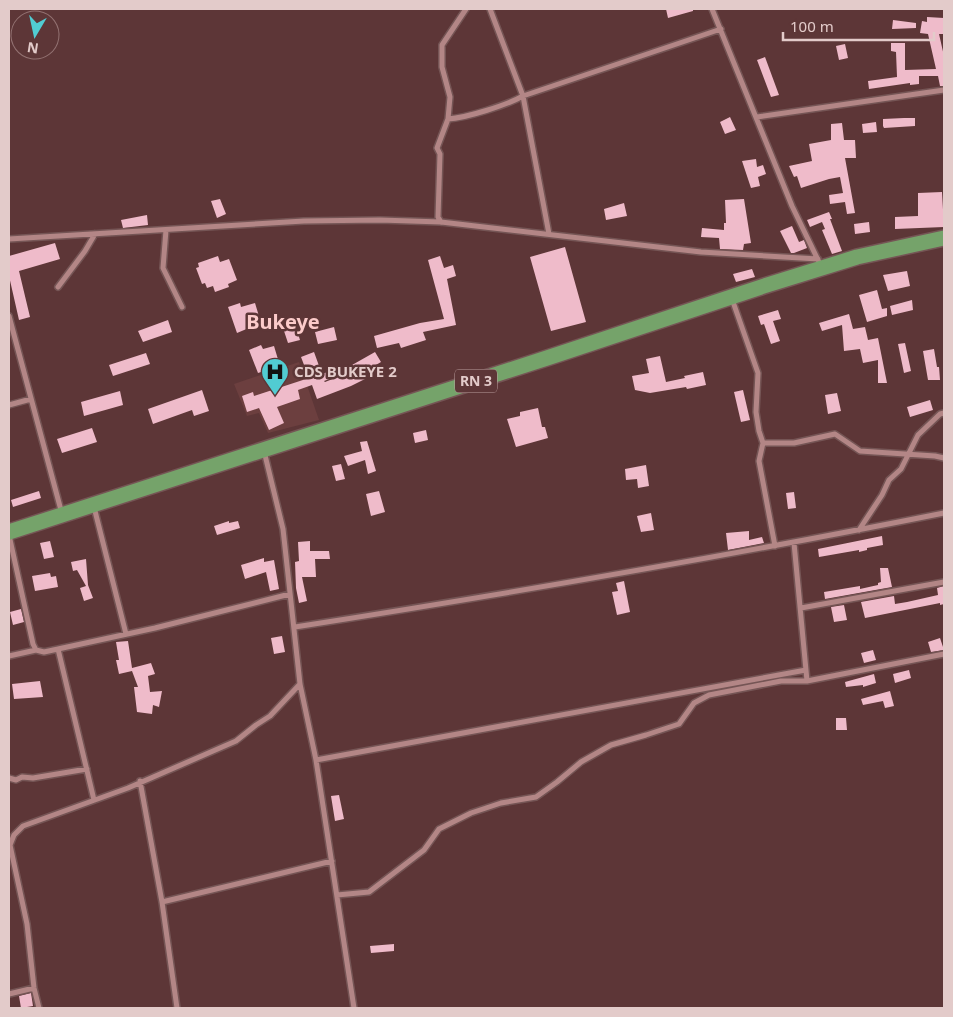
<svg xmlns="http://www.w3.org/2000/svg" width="953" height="1017" font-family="'Noto Sans',sans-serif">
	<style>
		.built { fill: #6c3f3f }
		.building { fill: #efbbca }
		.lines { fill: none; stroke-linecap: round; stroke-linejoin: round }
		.street-casing { stroke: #755555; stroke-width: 8 }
		.highway-casing { stroke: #755555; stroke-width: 18 }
		.street { stroke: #b38686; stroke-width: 5 }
		.highway { stroke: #75a36a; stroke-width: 15 }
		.labels { text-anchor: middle; stroke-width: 5; stroke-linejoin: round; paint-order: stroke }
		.shield { fill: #5d3637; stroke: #bb9e9e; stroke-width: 1 }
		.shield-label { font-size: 14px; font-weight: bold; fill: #e3cbca }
		.poi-label { font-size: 15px; font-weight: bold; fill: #e3cbca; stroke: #5d3637; text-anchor: start }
		.district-label { font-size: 20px; font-weight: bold; fill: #fccbca; stroke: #5d3637 }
	</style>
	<rect width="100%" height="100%" fill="#5d3637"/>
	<path class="built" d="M299 362 319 420 268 433 259 413 247 416 234 384Z"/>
	<path class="building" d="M666 9H693V11L668 18Z
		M927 17 944 18V34H939L944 56V86H940L938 76H919V84L910 85V83L869 89 868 81 897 77 896 52 891 51V43H905V70L936 69 928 34 920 33 922 21 927 22Z
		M893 20 916 23V28L892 29Z
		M845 44 848 58 839 60 836 46Z
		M765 57 779 95 771 97 757 60Z
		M730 117 736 130 725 134 720 122Z
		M904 118H915V126L884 128 883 126V119Z
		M876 122 877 132 863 133 862 124Z
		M842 123 844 140H855L856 158H845L855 213 847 214 845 202 830 204 829 195 843 193 840 177 829 179 801 188 797 176 794 177 789 166 812 161 809 144 831 140V124Z
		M756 159 757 167 763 165 766 174 758 177 760 186 751 188 742 161Z
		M942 192 944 227 895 229V217L918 216V193Z
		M220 199 226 214 217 218 211 201Z
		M744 199 751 243 744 244 743 250 720 249 719 238 701 237 702 228 724 230V223H726L725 200Z
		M624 203 627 216 606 220 604 209Z
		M829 212 832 219H830L842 251 832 254 822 230 825 229 822 222 810 227 807 220Z
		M147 215 148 225 123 228 121 220Z
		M869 222 870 232 855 234 854 224Z
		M792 226 799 242 804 240 807 248 794 253H791L780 231Z
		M55 243 60 259 19 271 30 317 19 320 9 276V256Z
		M565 247 586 322 551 331 530 257Z
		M218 256 220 262 229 259 237 280 228 284 229 287 215 292 213 286 207 288 205 283 202 284 196 268 199 267 198 263Z
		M440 256 444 268 453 265 456 276 447 279 456 325 423 332 426 340 401 348 399 343 377 348 374 336 420 323 444 319 428 260Z
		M752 269 755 277 736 282 733 274Z
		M907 271 910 286 888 291 883 275Z
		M877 290 882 309 887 308V316L867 322 859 295Z
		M912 300 913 310 892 315 890 306Z
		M240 303 241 307 255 303 261 323 237 333 228 307Z
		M778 310 781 319 773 321 780 341 771 344 764 324 761 325 758 316Z
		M849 314 853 329 865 327 868 340 878 338 887 383H878V360L863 363 860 349 844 351 842 325 822 331 819 323Z
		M168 320 172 332 143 342 138 331Z
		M294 321 300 340 288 343 282 325Z
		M334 327 337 340 318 344 315 332Z
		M905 343 911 371 904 373 898 344Z
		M261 345 263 349 274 346 280 366 258 373 249 350Z
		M934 349 937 367H939L940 380H928L923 351Z
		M314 352 322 374 330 371 332 378 324 381 325 382 348 373 345 369 375 352 381 362 364 372 367 378 351 386 317 399 312 385 298 390 300 399 277 407 284 423 269 430 259 408 247 412 242 396 253 392 254 396 309 378 301 357Z
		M146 353 150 364 113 376 109 365Z
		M660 356 666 382 685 378 684 376 703 372 706 385 687 389 686 387 650 393 635 390 632 376 649 373 646 359Z
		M202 390 209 411 194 416 192 410 153 424 148 409Z
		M743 390 750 420 741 422 734 392Z
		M120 391 123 405 84 416 81 402Z
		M837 393 841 411 828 414 825 395Z
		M930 400 933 410 910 417 907 407Z
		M538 408 542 427H545L548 438 516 447 507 419 520 416V412Z
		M92 428 97 442 62 453 57 439Z
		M426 430 428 440 415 443 413 433Z
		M367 441 376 471 368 474 365 460 348 466 344 456 362 451 360 442Z
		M341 464 345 479 336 481 332 466Z
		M646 465 649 486 638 488 637 479 626 480 625 469Z
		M39 491 41 498 13 507 11 500Z
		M379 491 385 512 371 516 366 494Z
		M794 492 796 508 788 509 786 493Z
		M651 513 654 530 641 532 637 516Z
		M229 521V523L238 521 240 528 217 535 214 526Z
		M749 531V540L762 537 764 543 728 550 726 533Z
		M882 536 883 545 867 548V550L859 552V550L819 557 818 549Z
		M50 541 54 557 44 559 40 543Z
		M310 541V551H329L330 559H315L316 577H302L307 601 299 603 296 588 295 562 299 561 298 542Z
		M264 558V562L274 560 279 589 270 591 266 572 245 579 241 565Z
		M86 559 88 585 93 598 84 601 80 588 86 586 77 570 73 571 71 562Z
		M880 568H888L892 587 825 599 824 592 860 586V589L878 585V583L881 582Z
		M50 573 51 577 56 576 58 587 35 591 32 576Z
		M624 581 630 612 617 615 612 592 618 591 616 583Z
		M944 586V604L940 605V603L865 618 861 602 894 596 895 604 907 602 938 595 937 588Z
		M844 605 847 620 834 622 831 607Z
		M21 609 24 622 13 625 10 612Z
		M282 636 285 652 274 654 271 638Z
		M940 638 944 650 931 652 928 642Z
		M128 641 132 668 151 663 155 674 148 676 150 692 162 691 159 707 153 705 152 714 137 712 134 687H138L132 671 119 674 116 660H119L116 642Z
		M873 650 876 660 864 663 861 653Z
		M909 670 911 678 895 683 893 674Z
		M874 674 876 683 863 687V685L846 687 845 682Z
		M40 681 43 697 14 699 12 684Z
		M890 691 894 706 885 708 883 701 863 705 861 699Z
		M836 718H846L847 730H836Z
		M339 795 344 819 335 821 331 796Z
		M394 944V951L371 953 370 946Z
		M31 993 33 1006 21 1008 19 996Z"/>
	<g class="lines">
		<defs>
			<path id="street" d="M490 9 523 96 549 234
				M712 9 792 206 819 262
				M757 117 944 90
				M448 119C466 118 507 105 523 96L721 29
				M441 222 438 217 440 154 437 148 448 119 450 97 442 67V45L466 9
				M166 230 163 268 182 307
				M9 239 304 221 380 220 441 222 701 252 818 259
				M58 287 85 251 95 234
				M732 299 758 373 756 412 759 431 763 443H794L835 434 860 451 935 456 944 458
				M9 316 62 514
				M9 405 31 399
				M763 443 759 461 775 546
				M264 451 283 529 300 684 316 760 354 1008
				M94 507 126 634
				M859 530 882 495 889 480 901 469 918 435 940 414 944 413
				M9 535 33 644 36 650
				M794 543 807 681
				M801 608 944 582
				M295 627C512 593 729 556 944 513
				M58 649 94 800
				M9 656 36 650 44 652 58 649 155 628 290 594
				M316 760 806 670
				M9 778 16 780 22 777 33 778 87 769
				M140 781 162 902 177 1008
				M337 895 369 892 424 850 439 829 471 813 501 803 536 797 557 782 581 762 611 745 646 735 679 724 694 703 709 695 781 681H807L944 654
				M162 902 332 861
				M9 994 34 988
				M39 1008 34 988 27 924 10 845 14 835 23 826 128 788 236 741 256 725 270 716 300 684"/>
			<path id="highway" d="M9 532 547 358 764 286 857 257 944 238"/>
		</defs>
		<use href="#street" class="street-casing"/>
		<use href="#highway" class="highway-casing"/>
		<use href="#street" class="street"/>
		<use href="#highway" class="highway"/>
	</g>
	<defs>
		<symbol id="hospital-pin" viewBox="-11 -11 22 30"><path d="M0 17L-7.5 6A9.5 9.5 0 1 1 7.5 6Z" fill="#51ccd2" stroke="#5d3637"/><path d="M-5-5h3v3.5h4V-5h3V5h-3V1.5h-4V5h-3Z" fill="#111"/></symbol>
	</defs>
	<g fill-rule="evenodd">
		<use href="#hospital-pin" x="259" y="356" width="32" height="43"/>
	</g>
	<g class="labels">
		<rect class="shield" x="455" y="369.5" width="42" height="23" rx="4"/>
		<g class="shield-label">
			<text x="476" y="386">RN 3</text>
		</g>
		<g class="poi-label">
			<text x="294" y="377">CDS BUKEYE 2</text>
		</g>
		<g class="district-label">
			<text x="283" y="329">Bukeye</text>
		</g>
	</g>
	<rect width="953" height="1017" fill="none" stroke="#e3cbca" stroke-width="20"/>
	<g transform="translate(35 35) rotate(189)"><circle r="24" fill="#5d3637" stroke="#937272"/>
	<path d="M0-4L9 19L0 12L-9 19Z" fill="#51ccd2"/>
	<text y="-8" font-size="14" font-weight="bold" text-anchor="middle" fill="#e3cbca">N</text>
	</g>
	<path d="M783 32v8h151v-8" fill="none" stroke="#e3cbca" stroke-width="2.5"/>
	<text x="790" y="32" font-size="15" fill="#e3cbca" stroke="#5d3637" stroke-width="4" paint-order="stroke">100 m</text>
</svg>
